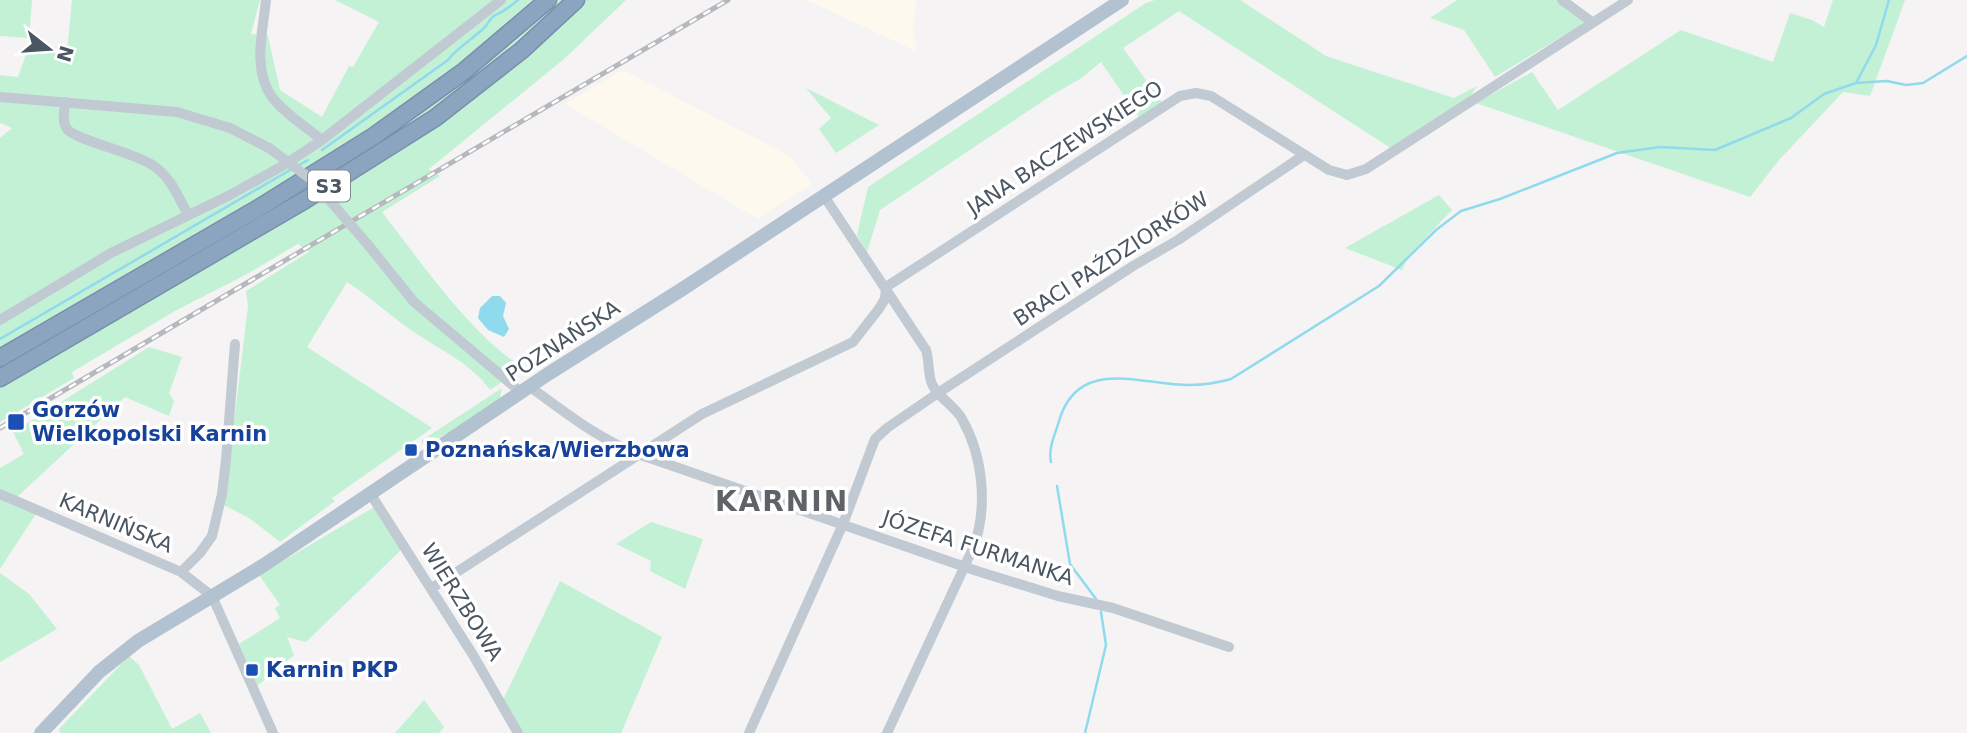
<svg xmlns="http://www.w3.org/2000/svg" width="1967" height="733" font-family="'DejaVu Sans',sans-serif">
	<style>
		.commercial { fill: #fdf9ef }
		.green { fill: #c3f1d5 }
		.water { fill: #90daee }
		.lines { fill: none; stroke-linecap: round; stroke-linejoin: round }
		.stream { stroke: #90daee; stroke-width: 2.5 }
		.highway-casing { stroke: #7690ad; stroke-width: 19 }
		.minor { stroke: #c1cad2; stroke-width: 10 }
		.major { stroke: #b3c2d1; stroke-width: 14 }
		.highway { stroke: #8ba5c1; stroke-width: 16 }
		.rail-casing { stroke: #b5b8bd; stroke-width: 5 }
		.rail { stroke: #fff; stroke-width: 2.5; stroke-dasharray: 8; stroke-linecap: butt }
		.minor-bridge { stroke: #c1cad2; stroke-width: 10 }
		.transit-dot { fill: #1a4fb4; stroke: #fff; stroke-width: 2.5 }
		.labels { text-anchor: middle; stroke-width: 7; stroke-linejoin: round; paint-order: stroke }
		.shield { fill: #fff; stroke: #808990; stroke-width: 2 }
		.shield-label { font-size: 19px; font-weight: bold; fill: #4a5661 }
		.street-label { font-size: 21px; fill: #4a5661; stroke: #fff }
		.transit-label { font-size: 21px; font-weight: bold; fill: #164399; stroke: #fff; text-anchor: start }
		.district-label { font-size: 28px; font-weight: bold; letter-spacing: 2px; fill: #5f6368; stroke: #fff }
	</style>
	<rect width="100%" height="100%" fill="#f5f3f3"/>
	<path class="commercial" d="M806 0H916L913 35 917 44 916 51Z
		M623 70 790 156 812 184 758 219 565 104Z"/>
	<path class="green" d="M0 0H32L29 38 0 36Z
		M72 0H260L251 34 268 36 280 90 322 117 349 66 353 67 379 22 335 0H626L564 59 429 169 440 176 382 212C421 262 470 334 523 368L490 390C471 363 443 352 417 334 392 318 371 297 347 282L307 347 432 428 332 498 335 501 280 542 249 518 224 505 248 306 246 291 309 252 298 244 247 274 175 311 72 372 74 378 0 422V138L12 128 0 123V75L18 77 28 49 67 52Z
		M1155 0H1240L1326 56 1454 98 1477 86 1469 98 1392 149 1179 11 1123 48 1166 108 1141 120 1101 62 1080 79 1052 95 880 210 867 252 857 235 868 187 1146 3Z
		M1457 0H1557L1579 17 1584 23 1495 77 1464 30 1430 18Z
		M1833 0H1905L1870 96 1843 92 1779 160 1750 197 1476 103 1532 72 1558 110 1681 30 1773 62 1790 13 1812 20 1824 27Z
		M806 88 879 125 836 153 819 129 831 118Z
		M1439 195 1452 210 1408 256 1402 270 1345 248Z
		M149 347 182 357 169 393 174 401 169 416 125 397 17 497 39 509 0 569V468L24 454 13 432Z
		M502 388 500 398 454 430 424 445 421 441Z
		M376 506 401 550 306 642 287 637 294 655 257 686 239 644 280 618 275 608 280 605 259 575Z
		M651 522 703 539 685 589 650 571 651 561 616 544Z
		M0 573 29 594 57 629 0 662Z
		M560 581 662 637 621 733H519L502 702Z
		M129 656 139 665 172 729 200 713 211 733H60L59 729Z
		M424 700 444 727 439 733H395Z"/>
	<path class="water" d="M492 296H500L506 303 503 316 509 329 504 337 488 330 478 318 480 308Z"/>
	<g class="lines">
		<path class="stream" d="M1856 83 1887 81 1906 85 1923 83 1967 56
			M322 150 448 60C458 47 473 39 485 27 489 23 490 17 496 15 504 11 510 7 518 0
			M299 165 308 160
			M0 339 290 170
			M1051 462C1048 448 1055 435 1059 421 1078 356 1141 385 1189 385 1203 385 1217 383 1231 379L1379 286 1436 230 1461 211 1500 199 1617 153 1660 147 1715 150 1791 118 1824 94 1856 83 1876 45 1889 0
			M1057 486 1070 564 1096 599
			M1085 733 1106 645 1101 612"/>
		<defs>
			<path id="highway" d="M0 358 257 209 374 136 463 72 548 0
				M0 378 305 200 435 118 522 50 576 0"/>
		</defs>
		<use href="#highway" class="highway-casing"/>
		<path class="minor" d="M266 0C263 30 252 70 272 97 284 113 306 127 322 140
			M1562 0 1592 22
			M0 97 177 112 230 128 269 148
			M65 102C64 111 62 122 67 129 75 140 136 153 154 166 171 178 178 196 188 215
			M824 196 926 350C930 362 927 375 933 386 940 399 955 406 962 419 983 456 988 506 974 546L887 733
			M369 246 414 302 522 393
			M0 320 111 253 230 195 284 165 322 140 501 0
			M530 387C565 412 598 439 638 454L977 571 1058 596 1113 608 1229 647
			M370 493 473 655 518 733
			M0 494 181 572 212 596 273 733
			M181 572 200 553 212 536 222 494 226 460 235 344
			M432 588 702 414 853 342 878 310 885 299 886 287 1180 96 1196 93 1211 96 1329 170 1347 175 1366 169 1628 0
			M749 733 843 524 875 439 887 428 938 393 1133 266 1178 240 1304 155"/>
		<path class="major" d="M41 733 99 672 138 641 264 565 548 374 684 288 1122 0"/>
		<use href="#highway" class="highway"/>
		<defs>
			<path id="rail" d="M0 428 728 0"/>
		</defs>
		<use href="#rail" class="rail-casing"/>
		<use href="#rail" class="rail"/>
		<path class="minor-bridge" d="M269 148 312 180 369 246"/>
	</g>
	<g class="transit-dot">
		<rect x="7" y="413" width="18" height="18" rx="3.5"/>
		<rect x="404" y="443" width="14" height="14" rx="3.5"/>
		<rect x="245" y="663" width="14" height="14" rx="3.5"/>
	</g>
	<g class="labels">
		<rect class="shield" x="308" y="170.5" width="42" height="31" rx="5"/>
		<g class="shield-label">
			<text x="329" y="193">S3</text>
		</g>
		<g class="street-label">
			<text transform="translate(1065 148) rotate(-33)" y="7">JANA BACZEWSKIEGO</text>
			<text transform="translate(1111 259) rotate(-33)" y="7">BRACI PAŹDZIORKÓW</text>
			<text transform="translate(563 341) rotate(-33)" y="7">POZNAŃSKA</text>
			<text transform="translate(116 523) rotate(23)" y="7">KARNIŃSKA</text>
			<text transform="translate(978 548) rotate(18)" y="7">JÓZEFA FURMANKA</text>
			<text transform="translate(462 602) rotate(58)" y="7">WIERZBOWA</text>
		</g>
		<g class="transit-label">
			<text x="32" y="417">Gorzów<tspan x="32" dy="24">Wielkopolski Karnin</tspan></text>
			<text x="425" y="457">Poznańska/Wierzbowa</text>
			<text x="266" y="677">Karnin PKP</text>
		</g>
		<g class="district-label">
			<text x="782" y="511">KARNIN</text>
		</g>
	</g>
	<g transform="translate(49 49) rotate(107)" stroke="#ffffff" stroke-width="5" paint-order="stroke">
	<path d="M0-5L12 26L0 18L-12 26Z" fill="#4a5661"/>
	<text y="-10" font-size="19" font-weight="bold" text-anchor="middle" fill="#4a5661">N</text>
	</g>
</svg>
